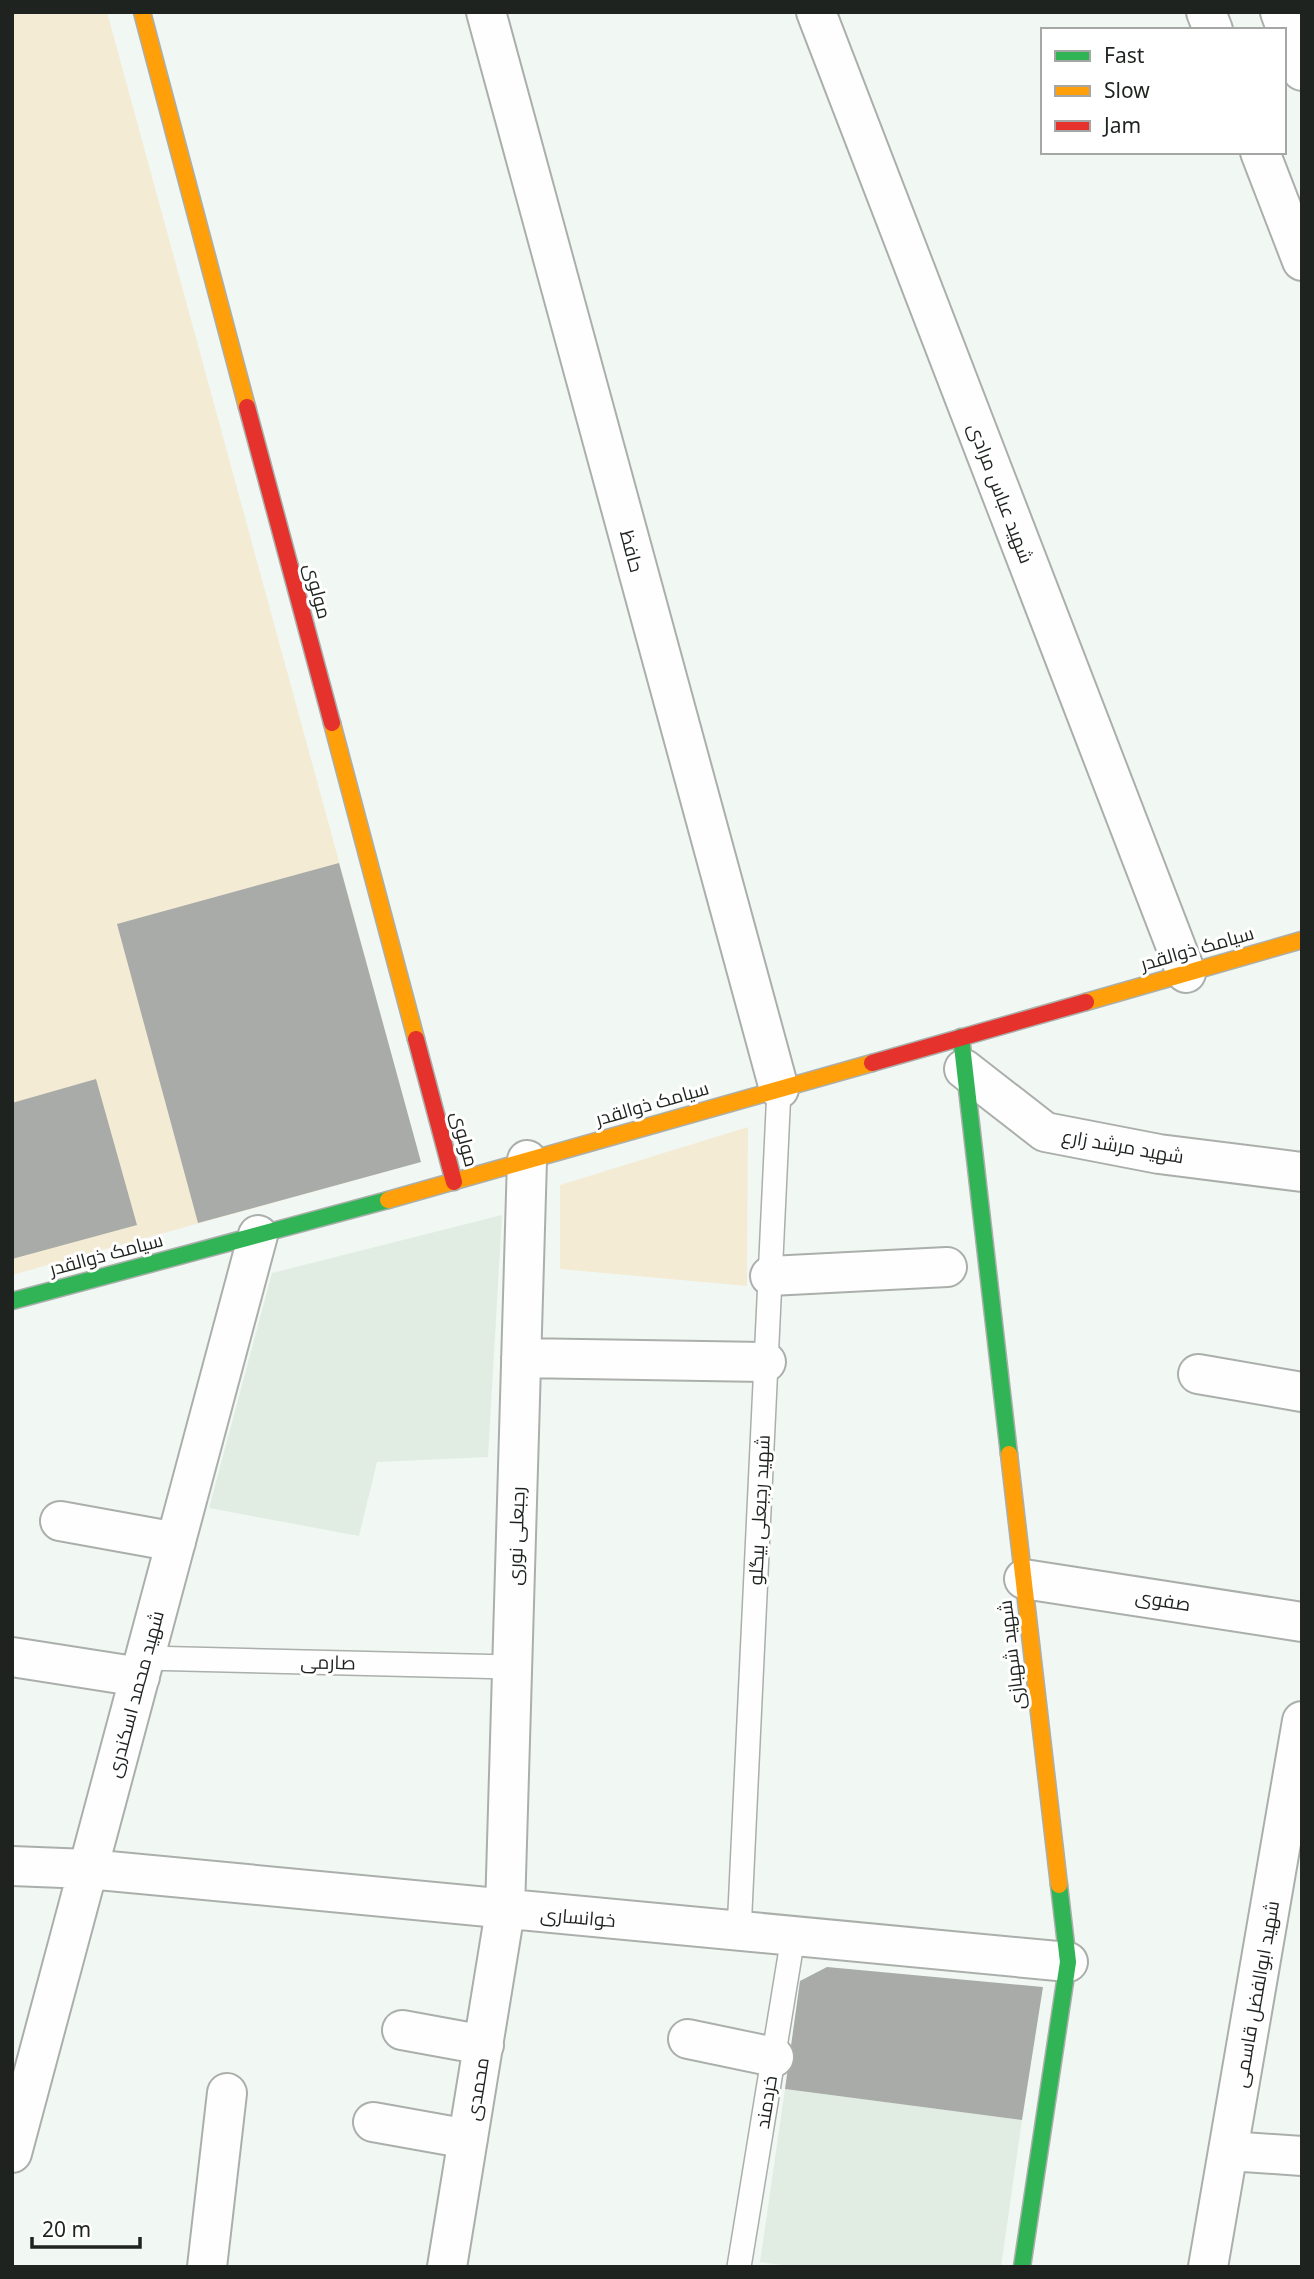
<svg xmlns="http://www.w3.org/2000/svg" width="1314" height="2279" font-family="'Noto Sans',Cairo,sans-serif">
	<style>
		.built { fill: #e1ede3 }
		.green { fill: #f4ebd5 }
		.building { fill: #a8aba7 }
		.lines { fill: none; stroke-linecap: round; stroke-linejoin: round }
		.lane-casing { stroke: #abafac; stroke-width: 26 }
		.street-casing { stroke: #abafac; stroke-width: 42 }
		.fast-casing { stroke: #abafac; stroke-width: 19 }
		.slow-casing { stroke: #abafac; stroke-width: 19 }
		.jam-casing { stroke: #abafac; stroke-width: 19 }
		.lane { stroke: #fdfefd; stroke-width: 23 }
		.street { stroke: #fdfefd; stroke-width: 38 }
		.fast { stroke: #30b455; stroke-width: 16 }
		.slow { stroke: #ff9f0a; stroke-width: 16 }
		.jam { stroke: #e5322d; stroke-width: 16 }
		.labels { text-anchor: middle; stroke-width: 6; stroke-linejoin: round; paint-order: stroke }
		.street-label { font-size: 19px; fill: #1f231f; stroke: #fff }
	</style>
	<rect width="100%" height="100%" fill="#f1f7f2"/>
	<path class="built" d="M502 1215 488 1457 377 1462 359 1536 209 1508 272 1273Z
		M785 2089 1022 2120 1001 2267H795L760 2262Z"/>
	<path class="green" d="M12 12H107L421 1162 12 1275Z
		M748 1127 747 1286 560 1269V1185Z"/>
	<path class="building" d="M339 863 421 1162 198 1223 117 924Z
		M96 1079 137 1225 12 1259V1103Z
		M827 1967 1043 1987 1022 2120 785 2089 800 1981Z"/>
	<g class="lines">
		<defs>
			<path id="lane" d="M145 1658 512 1667
				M739 1932 779 1089
				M739 2267 793 1937"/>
			<path id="street" d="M486 12 779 1089
				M816 12 1186 973
				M1206 12 1213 30
				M1280 12 1302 71
				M1260 152 1302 261
				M964 1069 1045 1132 1159 1154 1302 1172
				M770 1276 947 1267
				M521 1358 766 1362
				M1198 1374 1302 1392
				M60 1521 176 1542
				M1024 1579 1302 1622
				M12 1657 140 1677
				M12 1866 88 1869 1068 1962
				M402 2030 484 2045
				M688 2039 774 2057
				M373 2122 468 2139
				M1229 2151 1302 2156
				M12 2153 258 1235
				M207 2267 227 2093
				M447 2267 505 1911 527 1160
				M1208 2267 1302 1721"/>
			<path id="fast" d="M961 1037 1009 1454
				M12 1301 388 1200
				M1022 2267 1068 1962 1059 1885"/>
			<path id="slow" d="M142 12 247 407
				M332 723 416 1039
				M1086 1002 1302 940
				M388 1200 872 1063
				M1009 1454 1059 1885"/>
			<path id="jam" d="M247 407 332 723
				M416 1039 454 1182
				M872 1063 1086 1002"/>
		</defs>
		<use href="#lane" class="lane-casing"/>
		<use href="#street" class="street-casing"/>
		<use href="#fast" class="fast-casing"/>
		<use href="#slow" class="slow-casing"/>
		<use href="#jam" class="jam-casing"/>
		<use href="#lane" class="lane"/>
		<use href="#street" class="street"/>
		<use href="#fast" class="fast"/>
		<use href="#slow" class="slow"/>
		<use href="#jam" class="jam"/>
	</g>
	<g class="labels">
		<g class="street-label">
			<text transform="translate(1001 493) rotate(69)" y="7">شهید عباس مرادی</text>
			<text transform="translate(632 551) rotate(75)" y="7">حافظ</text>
			<text transform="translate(318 591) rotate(75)" y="7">مولوی</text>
			<text transform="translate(1197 948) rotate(-16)" y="7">سیامک ذوالقدر</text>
			<text transform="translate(652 1103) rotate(-16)" y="7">سیامک ذوالقدر</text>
			<text transform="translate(465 1139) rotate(75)" y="7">مولوی</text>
			<text transform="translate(1123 1146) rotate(10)" y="7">شهید مرشد زارع</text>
			<text transform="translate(106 1254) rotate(-15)" y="7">سیامک ذوالقدر</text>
			<text transform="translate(759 1510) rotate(-87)" y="7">شهید رجبعلی بیگلو</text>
			<text transform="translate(516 1536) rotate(-88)" y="7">رجبعلی نوری</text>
			<text transform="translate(1163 1600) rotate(9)" y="7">صفوی</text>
			<text transform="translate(1011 1655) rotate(-97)" y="7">شهید شهبازی</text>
			<text transform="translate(328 1662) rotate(1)" y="7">صارمی</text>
			<text transform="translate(135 1694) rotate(-75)" y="7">شهید محمد اسکندری</text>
			<text transform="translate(578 1917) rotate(5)" y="7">خوانساری</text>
			<text transform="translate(1256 1994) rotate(-80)" y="7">شهید ابوالفضل قاسمی</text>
			<text transform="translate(477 2089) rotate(-81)" y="7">محمدی</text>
			<text transform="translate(766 2102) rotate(-81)" y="7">خردمند</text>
		</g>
	</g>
	<rect width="1314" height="2279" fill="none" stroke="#1f231f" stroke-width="28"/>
	<rect x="1041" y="28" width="245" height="126" fill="#ffffff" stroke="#a5a7a5" stroke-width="2"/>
	<rect x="1055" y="51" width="35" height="10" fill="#30b455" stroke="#a5a7a5" stroke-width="2"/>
	<text x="1104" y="63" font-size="21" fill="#1f231f">Fast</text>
	<rect x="1055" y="86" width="35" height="10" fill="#ff9f0a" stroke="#a5a7a5" stroke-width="2"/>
	<text x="1104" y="98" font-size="21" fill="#1f231f">Slow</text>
	<rect x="1055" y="121" width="35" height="10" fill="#e5322d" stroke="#a5a7a5" stroke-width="2"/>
	<text x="1104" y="133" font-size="21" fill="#1f231f">Jam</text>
	<path d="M32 2237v10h108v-10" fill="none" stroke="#1f231f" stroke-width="3.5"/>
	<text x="42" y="2237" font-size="21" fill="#1f231f" stroke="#ffffff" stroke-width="5" paint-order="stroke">20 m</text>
</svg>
